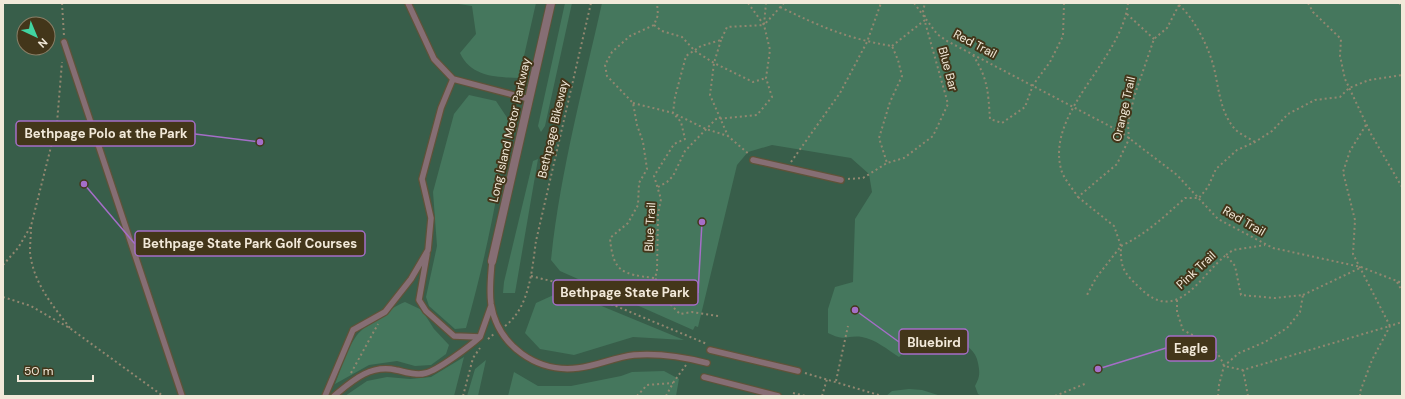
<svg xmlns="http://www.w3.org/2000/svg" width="1405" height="399" font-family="'DM Sans',sans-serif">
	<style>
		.green { fill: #385e4a; fill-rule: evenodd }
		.forest { fill: #45775d }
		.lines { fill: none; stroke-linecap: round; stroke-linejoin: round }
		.service-casing { stroke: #5f5339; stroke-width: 8 }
		.minor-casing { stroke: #5f5339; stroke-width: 10 }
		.path { stroke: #928770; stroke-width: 2; stroke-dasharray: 2 3; stroke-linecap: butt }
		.service { stroke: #866e74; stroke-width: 5.5 }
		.minor { stroke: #866e74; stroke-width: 8 }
		.labels { text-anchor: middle; stroke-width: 4; stroke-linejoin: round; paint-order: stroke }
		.street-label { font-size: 12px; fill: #f2e9d9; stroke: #43361a }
		.leader { fill: none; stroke: #a56ec8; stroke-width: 1.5 }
		.callout-dot { fill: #a56ec8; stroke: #43361a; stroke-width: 1.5 }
		.callout { fill: #43361a; stroke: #a56ec8; stroke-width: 1.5 }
		.callout-label { font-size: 13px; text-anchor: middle; font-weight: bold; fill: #f2e9d9 }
	</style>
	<rect width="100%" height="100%" fill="#43361a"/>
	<path class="green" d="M3 3H1402V396H3ZM24 24H48V48H24Z"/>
	<path class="forest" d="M452 3H536L519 78C496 77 471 77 460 53L476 34 472 6Z
		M565 3H572L545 126 541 132 538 126Z
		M602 3H1402V396H982L978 394 975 386C980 377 980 373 978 363 974 338 940 338 920 337L899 357C888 350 875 339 862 337 846 335 846 342 828 333V309L835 287 853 282 855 219 872 192 869 174 851 158 772 145 748 152 737 165 698 327 695 326 693 330 560 271 551 260C560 173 583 88 602 3Z
		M469 95 496 101 508 119C500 190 485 260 466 328L455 329 429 306 426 297 437 246 433 192 454 114Z
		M538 159 515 293H503L504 282 533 161Z
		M558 293 587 300 684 340 633 337 574 355 540 349 525 333 536 303Z
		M405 302 422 310 434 329 449 345 446 354 431 365 415 366 397 361 369 365 335 384C341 369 346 351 355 338 362 326 392 307 405 302Z
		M464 357 454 396H345L367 381 387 377 410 379 431 377Z
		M486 360 478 396H467L475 369Z
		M664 371 679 379 676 396H508L514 372 538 386H571L621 376 632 372Z
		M909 389 922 390 941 396H886L892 391Z"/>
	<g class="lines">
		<defs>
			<path id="service" d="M408 3 434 59 453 79 529 99
				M64 42 182 396
				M753 160 841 180
				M427 254 419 300 426 311 454 336 480 337 491 306
				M492 261C491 275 489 290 491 304 498 346 537 373 578 368 597 366 615 357 634 355 659 353 684 357 707 363
				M710 350 798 371
				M704 377 778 396
				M325 396 353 330 385 312 411 279 428 250 431 218 422 179 441 108 453 79
				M334 396C352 381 370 364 396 370 406 372 416 376 426 373 438 370 470 346 480 337"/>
			<path id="minor" d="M492 261 551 3"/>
		</defs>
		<use href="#service" class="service-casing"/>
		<use href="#minor" class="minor-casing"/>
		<path class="path" d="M62 3 64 36
			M748 3 764 25 784 3
			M914 3 937 34 947 41 1121 132 1177 175 1218 219 1273 248 1361 267 1402 283
			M1128 3C1122 60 1046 111 1061 169 1063 178 1073 189 1078 197L1117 164 1129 139 1128 124 1134 97 1154 39 1167 28 1180 3
			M1308 3 1313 12 1341 39 1340 56 1345 79 1371 134 1402 187
			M1399 3 1402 6
			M1179 5C1195 19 1209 48 1214 68 1219 89 1220 111 1234 128 1239 134 1249 138 1255 142
			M780 7C819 26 848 39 892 46L898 60 902 76 890 102 879 138 887 163
			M1127 14 1154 39
			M925 17 923 11 925 3
			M654 25 662 31 682 37 695 51 714 63 753 82 766 78
			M721 40 714 63 710 95 728 136
			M892 46 925 20
			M973 55C988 79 988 91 990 119L1002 123 1025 107 1033 85 1050 62 1063 36 1064 3
			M633 103 673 113 706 129 728 136 750 155
			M791 162 840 93 867 42 881 3
			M848 179 863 178 887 163 904 158 933 136 948 104 925 22
			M658 187 667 182 673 176 685 151 716 119 757 115 772 97 766 78 770 50 764 25
			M1078 197 1114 226 1121 246 1096 278 1087 295
			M31 227C31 235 30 244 30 252 33 282 52 305 70 328
			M1226 255 1233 250 1265 245
			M3 265 18 248 31 226 57 123 62 62
			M531 276 563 284 707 344
			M654 278C623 274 613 273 610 238L628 223 638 205 639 183 647 169 643 142 637 125 633 103 607 76 605 65 612 52 630 36 654 25 658 15 657 3
			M1397 282 1402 291
			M1303 295 1360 268
			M3 297 31 306 71 329 163 396
			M1177 300V312L1183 330C1200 339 1217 346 1224 366L1243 370
			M718 316 692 312 680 314 669 303 655 278 657 271 658 214 661 199 654 176 674 144 685 139 681 122 673 113 675 97 686 56 701 46 721 40 727 27 764 25 766 3
			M505 326C530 307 532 269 536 241L591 3
			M488 339 495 333
			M351 373 378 324
			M805 373 882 396
			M836 381 848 326
			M793 393 806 396
			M463 396 473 358 480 348
			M637 396 647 385 673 383
			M666 396 673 383 686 365
			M822 396 827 379
			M1055 396 1087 383
			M1218 396 1219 385 1224 366 1239 353 1265 342 1287 328 1300 312 1303 295 1275 298 1241 295 1235 266 1226 255C1199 277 1177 325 1140 288 1124 273 1120 268 1121 246 1146 234 1164 217 1185 198H1199L1208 187 1216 169 1237 150 1255 142 1272 131 1288 114 1315 100 1340 97 1349 88 1369 80 1402 75
			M1248 396 1243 370 1390 326 1353 254 1355 220 1343 172 1350 151 1366 125
			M1360 396V392L1372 360 1390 326 1402 322"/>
		<use href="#service" class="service"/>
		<use href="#minor" class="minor"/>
	</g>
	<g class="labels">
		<g class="street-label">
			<text transform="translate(975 44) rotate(28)" y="4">Red Trail</text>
			<text transform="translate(948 69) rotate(75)" y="4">Blue Bar</text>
			<text transform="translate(1124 109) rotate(-77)" y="4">Orange Trail</text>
			<text transform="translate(553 129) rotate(-77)" y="4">Bethpage Bikeway</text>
			<text transform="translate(510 130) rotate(-77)" y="4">Long Island Motor Parkway</text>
			<text transform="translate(1244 221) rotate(30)" y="4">Red Trail</text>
			<text transform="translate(650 227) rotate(-87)" y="4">Blue Trail</text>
			<text transform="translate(1196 270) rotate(-43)" y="4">Pink Trail</text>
		</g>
	</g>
	<path class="leader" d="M260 142L195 134M84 184L135 244M702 222L698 293M855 310L899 342M1098 369L1166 348"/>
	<g class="callout-dot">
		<circle cx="260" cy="142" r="4"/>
		<circle cx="84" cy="184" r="4"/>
		<circle cx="702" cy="222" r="4"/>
		<circle cx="855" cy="310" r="4"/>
		<circle cx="1098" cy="369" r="4"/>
	</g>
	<g class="callout">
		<rect x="16" y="121" width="179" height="25" rx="4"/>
		<rect x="135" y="231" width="230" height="25" rx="4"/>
		<rect x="553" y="280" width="145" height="25" rx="4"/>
		<rect x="899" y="329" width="69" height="25" rx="4"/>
		<rect x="1166" y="336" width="50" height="25" rx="4"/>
	</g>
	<g class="callout-label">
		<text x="106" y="138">Bethpage Polo at the Park</text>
		<text x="250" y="248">Bethpage State Park Golf Courses</text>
		<text x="625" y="297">Bethpage State Park</text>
		<text x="934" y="347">Bluebird</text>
		<text x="1191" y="353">Eagle</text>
	</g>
	<rect width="1405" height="399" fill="none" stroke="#f2e9d9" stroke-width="8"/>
	<g transform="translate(36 36) rotate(136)"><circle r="19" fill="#43361a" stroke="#897e66"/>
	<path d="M0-3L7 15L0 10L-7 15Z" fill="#41d4a1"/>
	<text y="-6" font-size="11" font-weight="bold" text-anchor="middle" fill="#f2e9d9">N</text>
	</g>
	<path d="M18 375v6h75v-6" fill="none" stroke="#f2e9d9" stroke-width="2"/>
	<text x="24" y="375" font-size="12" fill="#f2e9d9" stroke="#43361a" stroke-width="3" paint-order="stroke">50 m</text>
</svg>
